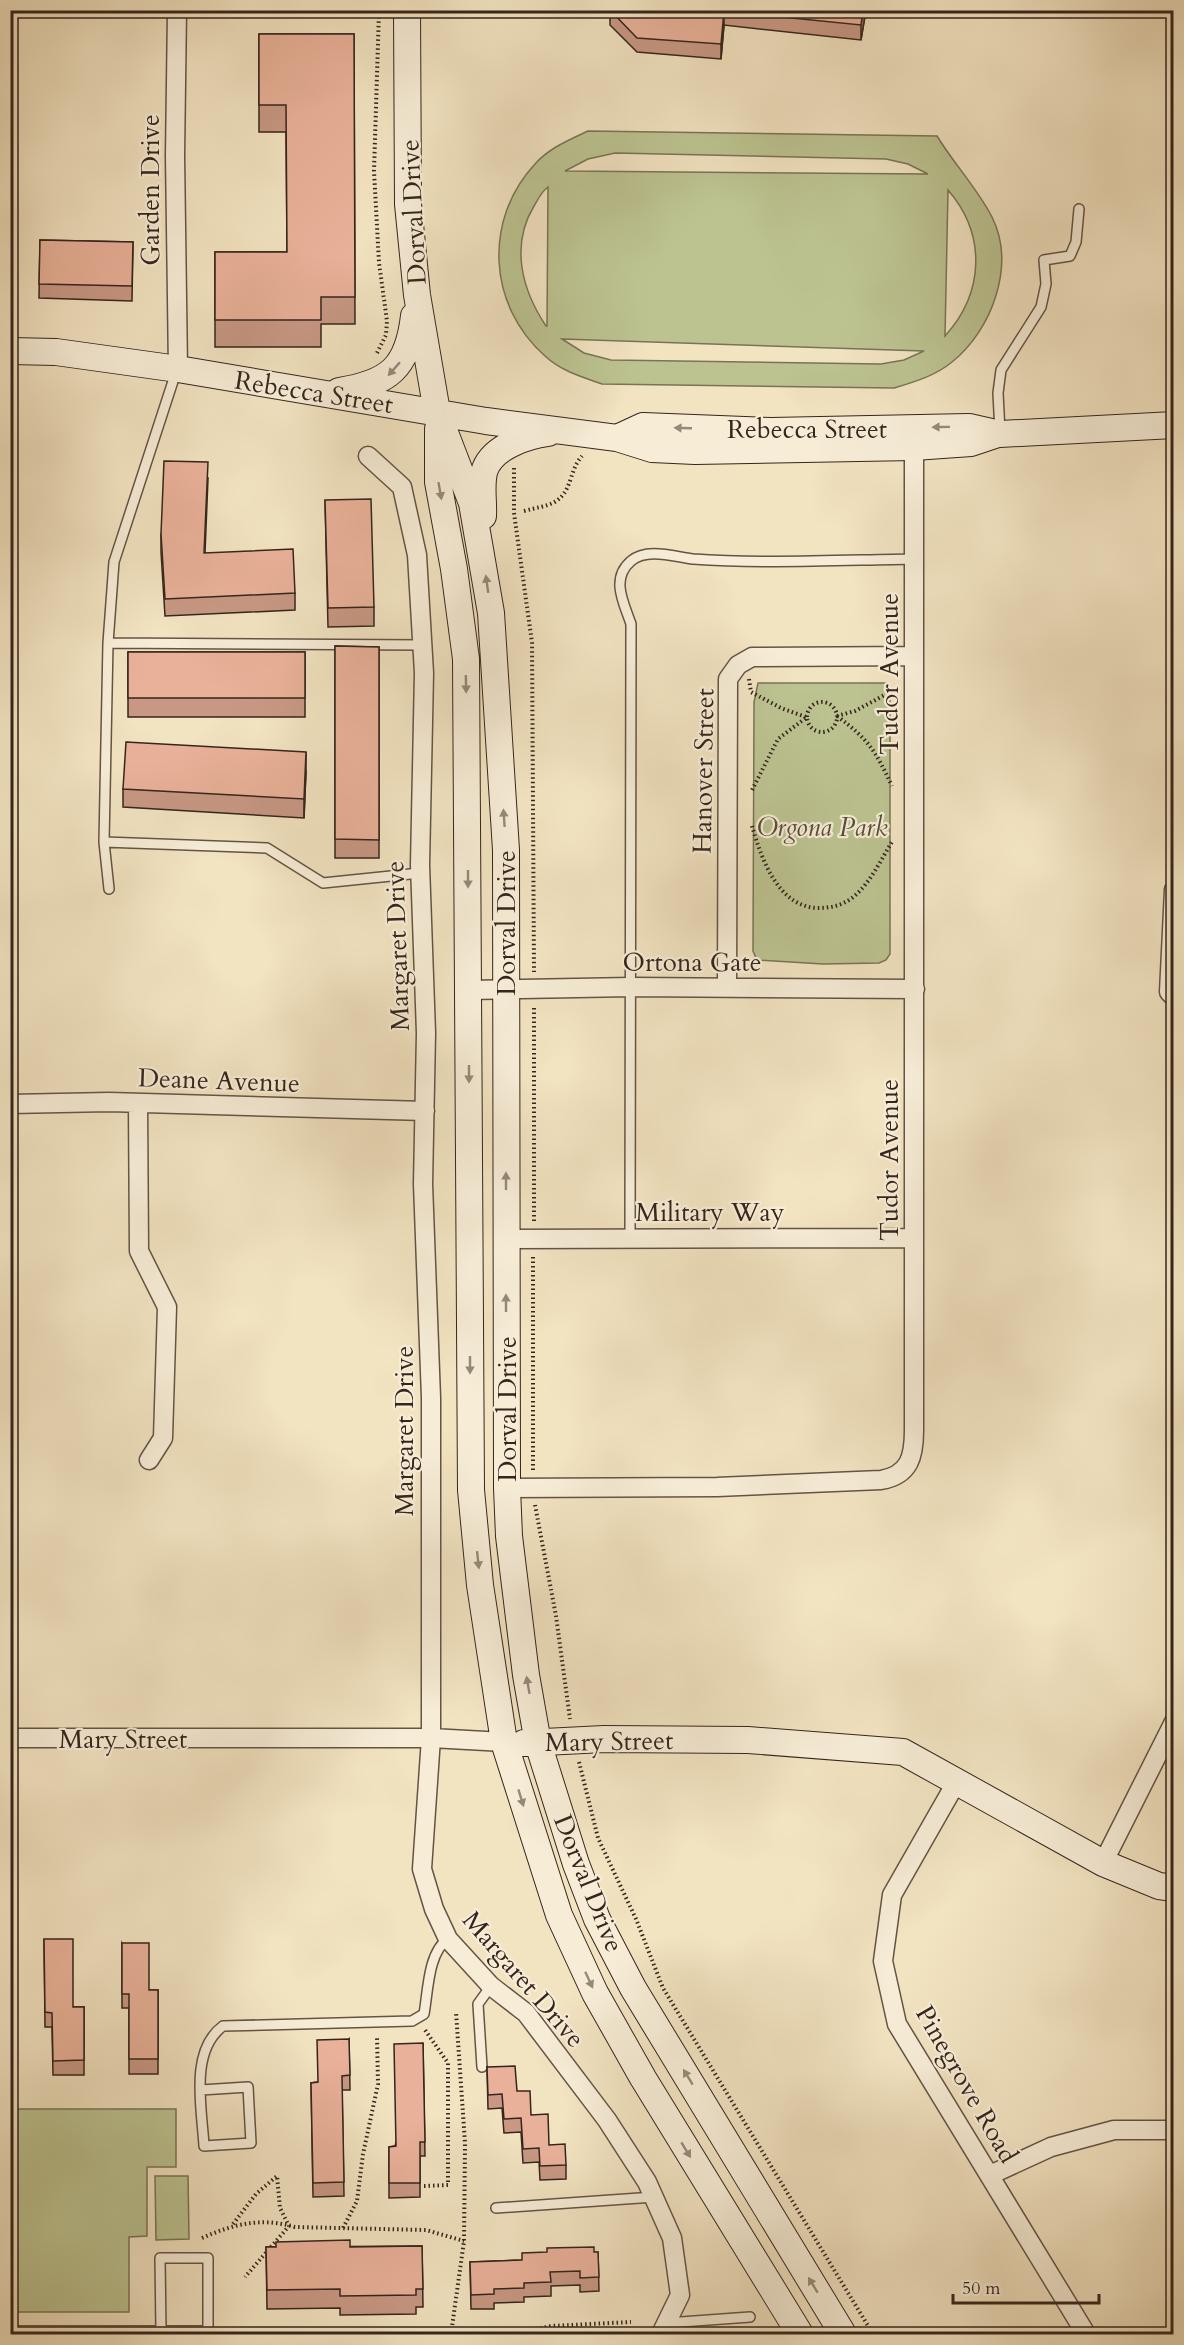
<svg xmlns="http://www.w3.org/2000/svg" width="1184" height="2345" font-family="Cardo,serif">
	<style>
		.green { fill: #bcc391; stroke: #787457; stroke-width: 1.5; fill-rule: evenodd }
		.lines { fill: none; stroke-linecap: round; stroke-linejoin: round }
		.lane-casing { stroke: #645446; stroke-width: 12 }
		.street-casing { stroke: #645446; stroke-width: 21 }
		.secondary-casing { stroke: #35251d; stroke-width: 28 }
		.path { stroke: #35251d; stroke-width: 4; stroke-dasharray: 1.5 3; stroke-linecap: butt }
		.lane { stroke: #f7edd7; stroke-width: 9 }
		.street { stroke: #f7edd7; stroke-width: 18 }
		.secondary { stroke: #f7edd7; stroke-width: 26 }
		.wall { fill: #c89884; stroke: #35251d; stroke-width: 1.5 }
		.shaded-wall { fill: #a37c6b; stroke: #35251d; stroke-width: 1.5 }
		.building { fill: #e9b199; stroke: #35251d; stroke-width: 1.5 }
		.oneway { fill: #96897a }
		.labels { text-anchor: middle; stroke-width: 4.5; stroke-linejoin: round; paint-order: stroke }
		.street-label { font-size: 26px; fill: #35251d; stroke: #f7edd7 }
		.park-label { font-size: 26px; font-style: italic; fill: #574c3a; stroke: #f7edd7 }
	</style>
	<rect width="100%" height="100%" fill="#f2e3c1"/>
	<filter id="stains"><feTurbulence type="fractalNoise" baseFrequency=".00333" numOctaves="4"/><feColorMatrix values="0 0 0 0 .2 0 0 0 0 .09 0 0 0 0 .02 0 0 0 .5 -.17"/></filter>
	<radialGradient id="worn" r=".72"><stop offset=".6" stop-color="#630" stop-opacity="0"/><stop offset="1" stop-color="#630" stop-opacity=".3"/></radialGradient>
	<path class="green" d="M588 131 937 136C954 164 977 188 992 217 1016 265 992 330 952 362 935 376 914 382 894 388L602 384C582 377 561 371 545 356 488 306 483 220 535 164 549 148 569 140 588 131ZM615 153 886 159 908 164 928 174 565 171 588 159ZM548 187 547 326H546C522 290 510 246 534 206 538 199 542 191 548 187ZM948 190C987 235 984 293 945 336ZM562 339 924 351 904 360 881 364 611 360 584 353Z
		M758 683H887L890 701V954L886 960 879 963 823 964 757 960 753 951 754 702Z
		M13 2109H176V2167H147V2236L129 2237V2312H11L10 2250 14 2249Z
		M155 2176H188L189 2239 156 2240Z"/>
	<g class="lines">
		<defs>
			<path id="lane" d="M176 372 114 562 108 643 104 842 267 848 323 883 420 873
				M1000 432 998 393 1001 370 1041 307 1046 284 1044 260 1070 256 1076 242 1079 209
				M108 643 422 645
				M104 842 109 889
				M630 1237 631 624C624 603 610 579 631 561 647 547 675 557 693 559 765 564 843 560 915 559
				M482 2067 478 2004 491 1986
				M201 2090 248 2087 251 2143 204 2146C202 2109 189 2051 223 2026L412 2021 424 2014C428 1992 428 1952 448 1939
				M496 2208 654 2197
				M667 2323 750 2317
				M10 2331H208V2258H160L161 2331"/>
			<path id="street" d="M177 10 175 156 178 369
				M368 456 402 487 417 555 424 673 420 865 426 1033 423 1184 431 1398V1738L422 1869 434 1909 448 1939 491 1986 526 2013 607 2120 647 2182 672 2238 680 2295 661 2334
				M1174 890 1169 992 1174 997
				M727 987 728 679 738 665 752 657 914 656
				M469 990 631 987 915 989
				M138 1103 139 1251 167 1307 163 1438 149 1460
				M10 1104 109 1102 425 1111
				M506 1239 914 1238
				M507 1488 717 1487 881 1480C910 1475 914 1456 914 1430V447
				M10 1738H431L504 1742
				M957 1781 892 1895 883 1961 897 2024 1086 2334
				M1103 1863 1174 1722
				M990 2175 1051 2147 1114 2130H1174"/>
			<path id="secondary" d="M407 10 408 204 417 295 437 412 472 503 491 613 506 850 507 1488 509 1536 526 1675 538 1743 576 1864 597 1919 633 1988 843 2334
				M10 351 56 352 178 369 486 421 617 438 652 449 695 451 914 447 971 443 998 434
				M339 391C389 383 408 368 414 316
				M438 429V482L454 569 466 659 471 1490 480 1585 504 1742 559 1915 595 1993 643 2078 800 2334
				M617 438 643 426 771 431 969 427 1000 434 1174 425
				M483 516C484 501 480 483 485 469 494 446 527 436 548 433
				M524 1743 604 1739 748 1740 903 1752 1103 1863 1159 1886 1174 1888"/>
		</defs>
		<use href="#lane" class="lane-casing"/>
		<use href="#street" class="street-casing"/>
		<use href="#secondary" class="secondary-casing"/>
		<path class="path" d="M377 353 386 335 387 321 379 263 374 171 379 10
			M514 468V513L532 643 534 972
			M524 511C550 504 562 506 571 478 574 469 576 463 582 456
			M749 679 751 692 781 708 806 717
			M807 717a15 15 0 1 1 30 0a15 15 0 1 1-30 0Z
			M837 716C869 740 875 750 892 786
			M837 716 855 711 892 691
			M752 790 778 739 807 717
			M752 826C761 857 777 906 817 908 830 908 841 906 852 898 870 884 880 861 892 842
			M534 1221V1007
			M533 1470V1256
			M535 1505 556 1616 570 1719
			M579 1762 598 1838 636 1919 663 1988 873 2334
			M424 2186 448 2185V2063L425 2030
			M233 2224 256 2194 277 2176 280 2208 289 2226 245 2277
			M343 2228 357 2201 363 2154 378 2084 377 2036
			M202 2238C234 2224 261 2217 295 2227L426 2230 464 2241
			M451 2334 464 2241 465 2143 456 2012
			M514 2334 551 2326 631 2322"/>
		<use href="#lane" class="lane"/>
		<use href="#street" class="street"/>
		<use href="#secondary" class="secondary"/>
	</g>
	<path class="wall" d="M610 10H866L861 40 724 25 721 59 637 52 610 25Z
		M259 34H354L355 324H321V347H215V252H287L286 132H259Z
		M40 240 133 242 132 301 39 298Z
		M208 479 205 553 295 593V610L165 616 161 552V534Z
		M325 500 374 607V626L328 627Z
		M335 646 379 647V858H335Z
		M128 652H305V717H128Z
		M306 771 304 818 123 807V789Z
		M44 1939 73 2007H84V2075H53L52 2027H45Z
		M122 1943 149 1990H158V2074H129V2008H122Z
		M349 2039 350 2090H342L344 2196 313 2197 311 2083 318 2082Z
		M423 2043 425 2156H420V2197L389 2198V2147L395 2146Z
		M487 2067 517 2091 549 2145 566 2165V2179L540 2180 539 2162 523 2163 521 2132 504 2133 502 2108 488 2109Z
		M422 2246 423 2307H416V2314L340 2315V2308L267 2309 266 2247Z
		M598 2252 599 2291 580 2292V2285L551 2286V2296L524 2297V2302L494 2303V2309H471L470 2262 522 2260Z"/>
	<path class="shaded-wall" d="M863 10H866L861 40V25Z
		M724 11V25L721 59V44Z
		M306 752V771L304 818V799Z"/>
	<path class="building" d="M610 10H863L861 25 724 11 721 44 637 38Z
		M259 34H354L355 297H321V320H215V252H287L286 105H259Z
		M40 240 133 242 132 286 39 284Z
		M164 461 208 462 204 553 293 549 295 593 165 599 161 534Z
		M371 499 374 607 328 608 325 500Z
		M335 646 379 647V840L335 839Z
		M128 652H305V698H128Z
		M126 742 306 752 304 799 123 789Z
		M44 1939H73V2007H84V2060L53 2061 52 2013 45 2012Z
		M122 1943H149V1990H158V2059H129V1994H122Z
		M349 2039 350 2075 342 2076 344 2182 313 2183 311 2083 318 2082 317 2040Z
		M423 2043 425 2142H420V2183H389V2147L396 2146 394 2044Z
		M515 2066 517 2091H530L531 2115 548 2114 549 2145 565 2144 566 2165 540 2166 539 2148 523 2149 521 2118 504 2119 502 2094 488 2095 487 2067Z
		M350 2240V2247L422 2246 423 2289H416V2295L340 2296V2289L267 2290 266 2247H276V2242Z
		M594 2247V2252H598L599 2277 580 2278V2271L550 2272 551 2282 524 2283V2288L494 2289V2294L471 2295 470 2262 522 2260V2253L547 2252V2248Z
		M581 2332 582 2334H539Z"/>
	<defs><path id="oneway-solid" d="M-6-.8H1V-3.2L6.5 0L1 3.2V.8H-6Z" transform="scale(1.5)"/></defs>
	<g class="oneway">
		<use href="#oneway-solid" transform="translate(394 369) rotate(131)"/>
		<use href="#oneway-solid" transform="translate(941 427) rotate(179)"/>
		<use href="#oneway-solid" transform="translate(683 428) rotate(-178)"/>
		<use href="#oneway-solid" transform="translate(440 491) rotate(80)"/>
		<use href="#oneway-solid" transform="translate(487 584) rotate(-98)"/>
		<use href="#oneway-solid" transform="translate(466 684) rotate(89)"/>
		<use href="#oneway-solid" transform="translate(504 818) rotate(-94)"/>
		<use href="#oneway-solid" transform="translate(468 879) rotate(90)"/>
		<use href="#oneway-solid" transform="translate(469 1074) rotate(90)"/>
		<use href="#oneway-solid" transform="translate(506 1181) rotate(-90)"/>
		<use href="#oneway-solid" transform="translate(506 1303) rotate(-90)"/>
		<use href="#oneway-solid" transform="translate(470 1365) rotate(90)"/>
		<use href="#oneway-solid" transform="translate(478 1560) rotate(84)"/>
		<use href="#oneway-solid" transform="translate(528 1685) rotate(-100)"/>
		<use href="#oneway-solid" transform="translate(521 1798) rotate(73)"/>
		<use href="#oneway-solid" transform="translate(589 1980) rotate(65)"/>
		<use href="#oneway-solid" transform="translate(688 2077) rotate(-121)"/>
		<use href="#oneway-solid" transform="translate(686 2150) rotate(59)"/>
		<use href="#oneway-solid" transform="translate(813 2285) rotate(-121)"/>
	</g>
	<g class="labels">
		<g class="street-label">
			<text transform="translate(150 190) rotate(-90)" y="9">Garden Drive</text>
			<text transform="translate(413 212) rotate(-93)" y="9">Dorval Drive</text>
			<text transform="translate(314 392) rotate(9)" y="9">Rebecca Street</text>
			<text x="807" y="438">Rebecca Street</text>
			<text transform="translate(889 674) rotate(-90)" y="9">Tudor Avenue</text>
			<text transform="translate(703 771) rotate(-89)" y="9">Hanover Street</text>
			<text transform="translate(506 923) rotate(-90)" y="9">Dorval Drive</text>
			<text transform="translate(397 946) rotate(-92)" y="9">Margaret Drive</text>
			<text x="692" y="971">Ortona Gate</text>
			<text transform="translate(219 1080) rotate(2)" y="9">Deane Avenue</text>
			<text transform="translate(889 1160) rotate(-90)" y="9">Tudor Avenue</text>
			<text x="710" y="1221">Military Way</text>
			<text transform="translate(507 1409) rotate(-90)" y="9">Dorval Drive</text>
			<text transform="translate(404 1431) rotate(-90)" y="9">Margaret Drive</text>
			<text x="123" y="1748">Mary Street</text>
			<text transform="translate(609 1741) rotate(-1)" y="9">Mary Street</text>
			<text transform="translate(589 1883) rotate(68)" y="9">Dorval Drive</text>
			<text transform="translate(524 1979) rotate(49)" y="9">Margaret Drive</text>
			<text transform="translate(967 2084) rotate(60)" y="9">Pinegrove Road</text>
		</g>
		<g class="park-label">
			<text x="822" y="836">Orgona Park</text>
		</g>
	</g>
	<rect width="1184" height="2345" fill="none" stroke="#f2e3c1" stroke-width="36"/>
	<rect x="12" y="12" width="1160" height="2321" fill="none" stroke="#35251d" stroke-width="3"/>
	<rect x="18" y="18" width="1148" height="2309" fill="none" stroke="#35251d" stroke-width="1.5"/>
	<path d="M953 2294v9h146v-9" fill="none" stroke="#35251d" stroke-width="3"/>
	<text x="962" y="2294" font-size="18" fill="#35251d" stroke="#f7edd7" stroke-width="4.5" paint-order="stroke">50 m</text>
	<rect width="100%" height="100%" filter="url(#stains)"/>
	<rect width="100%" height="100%" fill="url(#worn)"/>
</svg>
